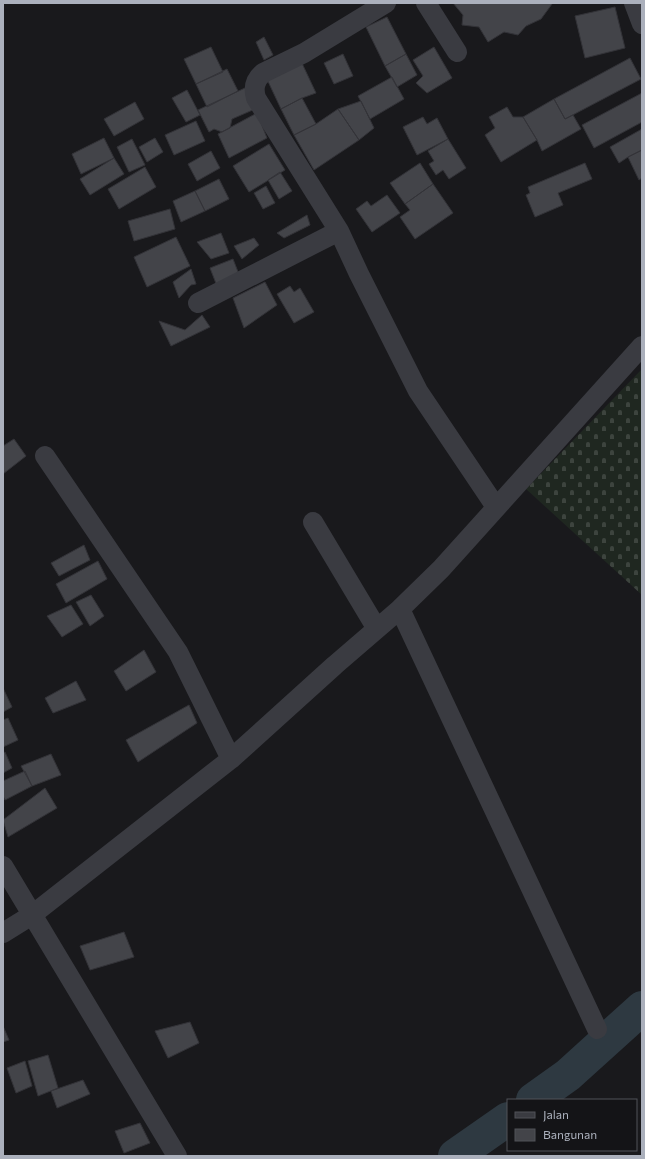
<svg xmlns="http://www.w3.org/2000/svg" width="645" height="1159" font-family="Commissioner,sans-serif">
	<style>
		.cemetery { fill: url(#cemetery-stones) }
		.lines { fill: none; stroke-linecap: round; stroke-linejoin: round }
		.river { stroke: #2e3941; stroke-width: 34 }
		.building { fill: #434449; stroke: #333338 }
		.minor { stroke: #3a3b41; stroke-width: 20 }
	</style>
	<defs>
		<pattern id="cemetery-stones" width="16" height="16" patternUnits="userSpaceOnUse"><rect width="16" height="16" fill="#1f2720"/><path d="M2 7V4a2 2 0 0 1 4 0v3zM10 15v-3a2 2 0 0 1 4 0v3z" fill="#3d443e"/></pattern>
	</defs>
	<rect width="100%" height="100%" fill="#19191c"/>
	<path class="cemetery" d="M642 369V595L526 489Z"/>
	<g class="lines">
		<path class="river" d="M533 1100 568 1075 642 1008
			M455 1156 508 1119"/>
	</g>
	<path class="building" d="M453 3H551L552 4 541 19 526 26 518 35 504 32 488 42 479 27 462 25 463 15Z
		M615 7 625 48 585 58 575 16Z
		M387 17 406 54 385 66 366 27Z
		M264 37 273 55 264 60 256 42Z
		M211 47 223 72 196 84 184 59Z
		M434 47 452 78 427 93 416 83 423 76 413 60Z
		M343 54 353 76 334 84 324 63Z
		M406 54 417 75 397 87 385 66Z
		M630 58 641 79 565 119 554 99Z
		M300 59 316 93 302 98 281 109 265 75Z
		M227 69 238 91 207 107 196 84Z
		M392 77 404 99 370 119 358 96Z
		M245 88 255 109 232 119 230 128 222 132 214 129 209 132 198 110Z
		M187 90 200 115 186 122 172 98Z
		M642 93V122L594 148 582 125Z
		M302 98 316 124 294 135 281 109Z
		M554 99 565 119 573 115 581 129 542 151 537 140 523 117Z
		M361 101 374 128 359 140 338 109Z
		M135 102 144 119 114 136 104 119Z
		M507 107 513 117H523L537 140 501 162 485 135 495 128 489 117Z
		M338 109 359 140 314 170 294 135 316 124Z
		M257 113 267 138 229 158 218 134Z
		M423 117 427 124 437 118 448 139 417 155 403 127Z
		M196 121 205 141 174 155 165 135Z
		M642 129V150L628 157 619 163 610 147Z
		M104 138 114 158 81 174 72 154Z
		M155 138 163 152 147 162 139 147Z
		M132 139 145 165 129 172 117 147Z
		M448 139 466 168 449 179 443 170 436 175 429 164 434 161 428 151Z
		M269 144 285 170 249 192 233 166Z
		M642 150V178L639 180 628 157Z
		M211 151 220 168 197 181 188 164Z
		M114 158 124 174 90 195 80 179Z
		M420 163 433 184 405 204 390 183Z
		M585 163 592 179 558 193 563 205 535 217 526 195 530 193 528 187Z
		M145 167 156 187 119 209 108 189Z
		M280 172 292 191 279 199 268 180Z
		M219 179 229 199 205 211 195 191Z
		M433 184 453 213 415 239 400 217 410 210 405 204Z
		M266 186 275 203 263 209 254 193Z
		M195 191 205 211 181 222 173 201Z
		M387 195 400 213 372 232 356 209 367 201 371 206Z
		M170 209 175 229 134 241 128 221Z
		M307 215 310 225 284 238 277 233Z
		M221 233 229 253 211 259 197 242Z
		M176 237 190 266 147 287 134 257Z
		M254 238 259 245 242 259 234 246Z
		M233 259 240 277 217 286 210 268Z
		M191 269 196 284 191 285 179 298 173 282Z
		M265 282 277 305 244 328 233 298Z
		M290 286 294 292 300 288 314 312 294 323 277 294Z
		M202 315 210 327 171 346 159 321 185 330Z
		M14 439 26 456 3 474V446Z
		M84 545 90 560 59 576 51 563Z
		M98 561 107 579 66 603 56 584Z
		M91 595 104 616 90 626 76 602Z
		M71 605 83 624 62 637 47 616Z
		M144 650 156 672 126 691 114 671Z
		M76 681 86 700 53 713 45 698Z
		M3 688 12 707 3 712Z
		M189 705 197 723 138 762 126 740Z
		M8 718 18 740 3 747V720Z
		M5 752 12 768 3 773V753Z
		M51 754 61 775 32 786 21 766Z
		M25 771 32 786 5 800 3 796V781Z
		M45 788 57 808 8 837 3 820Z
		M124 932 134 957 90 970 80 946Z
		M190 1022 199 1043 168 1058 155 1031Z
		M3 1026 9 1040 3 1042Z
		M48 1055 58 1088 38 1096 28 1061Z
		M25 1061 32 1086 16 1093 7 1068Z
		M83 1080 90 1094 57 1108 51 1091Z
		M140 1123 150 1143 124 1153 115 1131Z"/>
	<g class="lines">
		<path class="minor" d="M386 3 304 53 263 73C255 80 253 88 256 98L339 231 359 274 418 391 496 507
			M426 3 457 52
			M634 3 642 24
			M198 303 339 231
			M45 456 178 652 231 759
			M313 522 377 629
			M400 609 597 1029
			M3 866 177 1156
			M3 933 32 915 231 759 335 665 400 609 441 569 642 346"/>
	</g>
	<rect width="645" height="1159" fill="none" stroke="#abb0bc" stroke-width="8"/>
	<rect x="507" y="1099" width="130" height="52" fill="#141417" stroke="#505259"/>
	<rect x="515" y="1112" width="20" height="6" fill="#3a3b41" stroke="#505259"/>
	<text x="543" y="1119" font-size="12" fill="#abb0bc">Jalan</text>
	<rect x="515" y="1129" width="20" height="12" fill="#434449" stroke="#505259"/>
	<text x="543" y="1139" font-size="12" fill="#abb0bc">Bangunan</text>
</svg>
